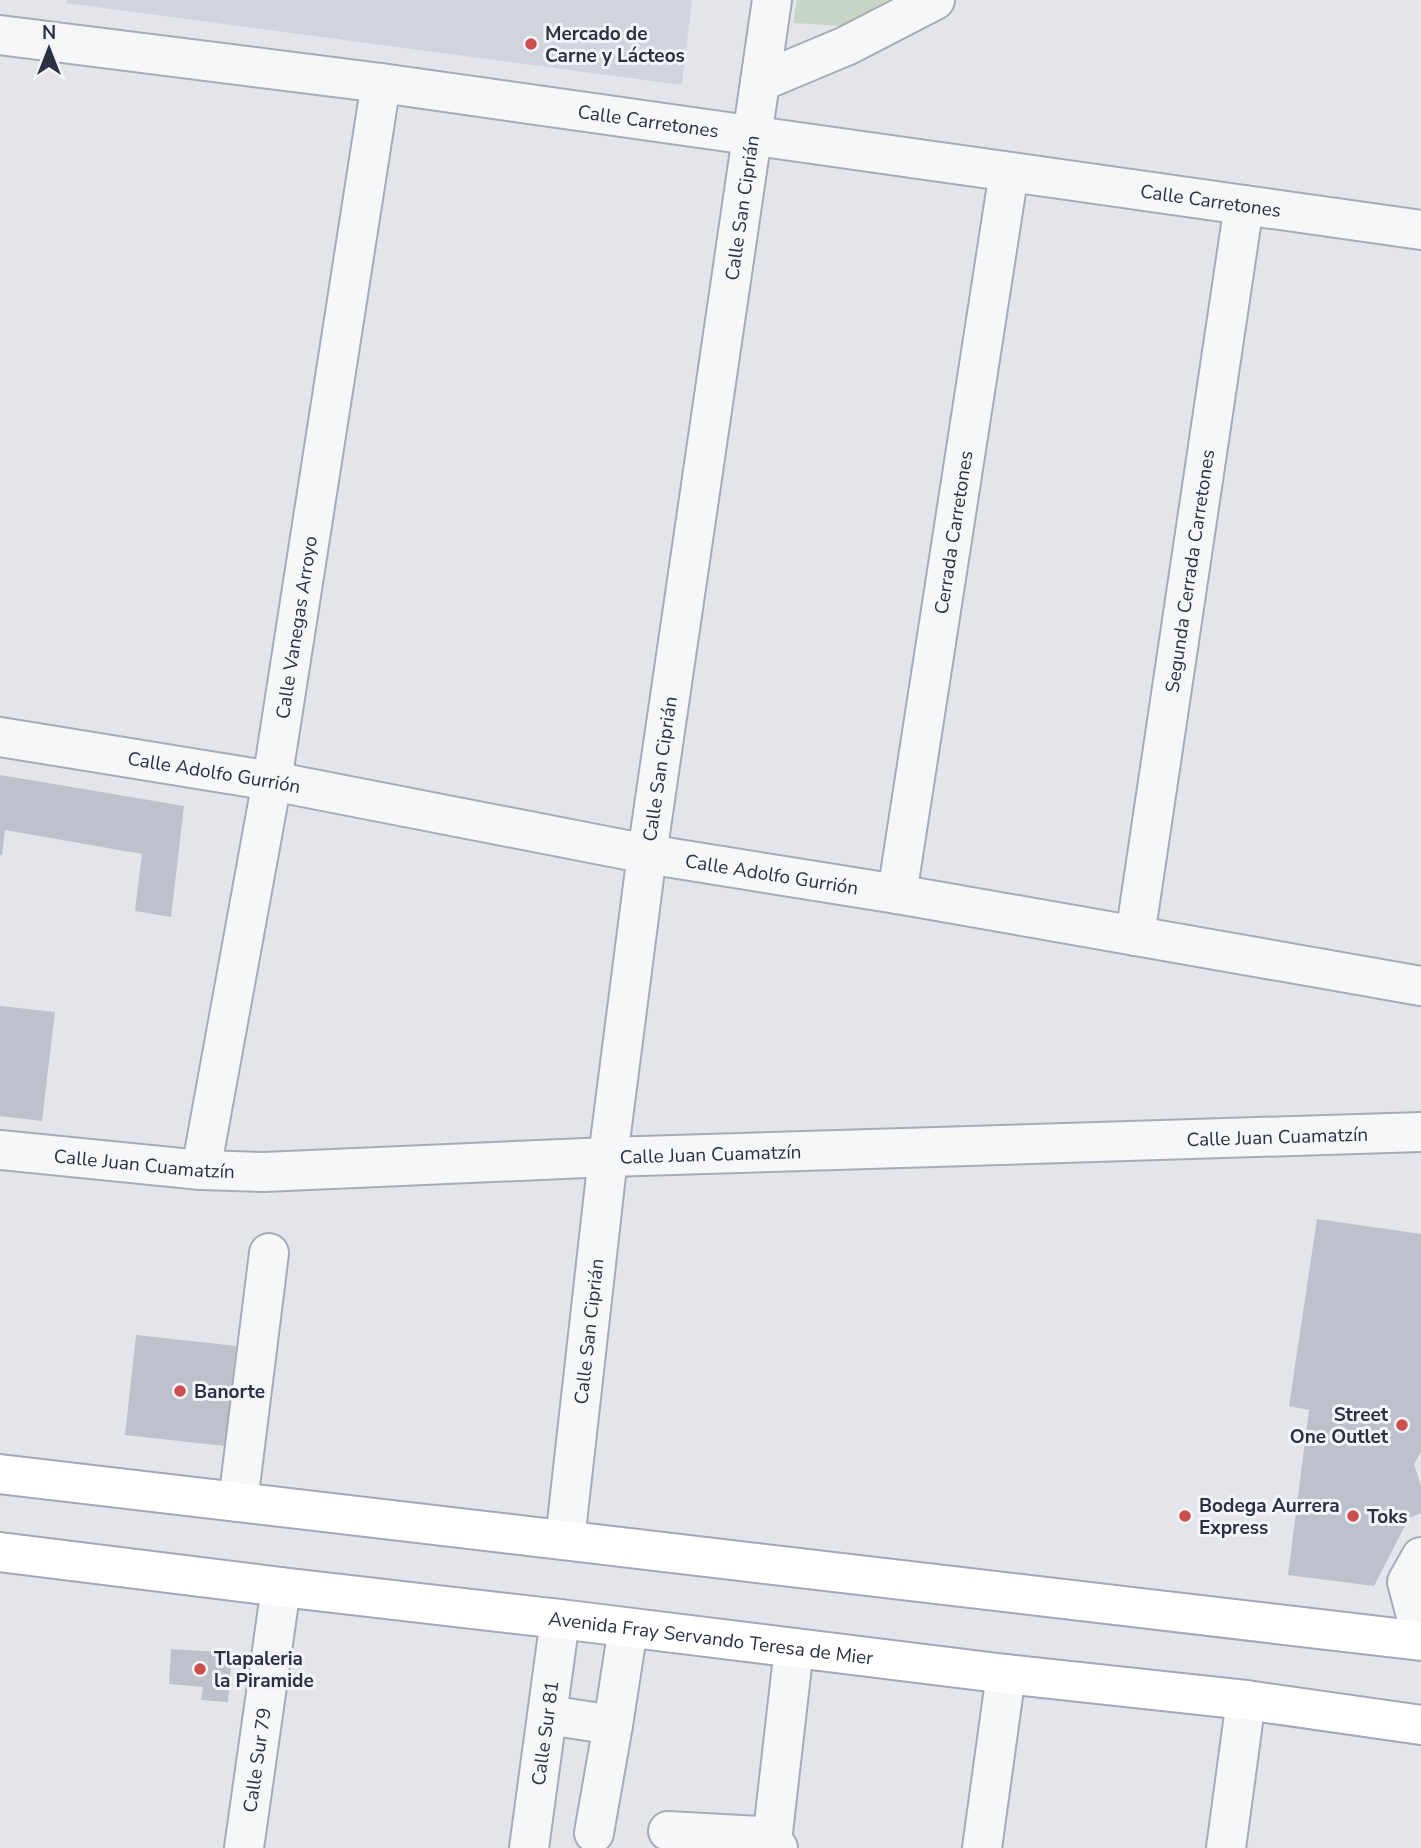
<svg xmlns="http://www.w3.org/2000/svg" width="1421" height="1848" font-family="'Nunito Sans',sans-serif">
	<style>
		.built { fill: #d1d4dd }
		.green { fill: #c6d5c5 }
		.building { fill: #bec0cb }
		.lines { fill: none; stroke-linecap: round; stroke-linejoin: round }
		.minor-casing { stroke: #a8abb5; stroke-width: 42 }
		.major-casing { stroke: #a3a7b6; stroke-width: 42 }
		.minor { stroke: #f6f7f9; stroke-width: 38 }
		.major { stroke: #fff; stroke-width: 38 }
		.poi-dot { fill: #cb504d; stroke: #f3f4f8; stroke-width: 2.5 }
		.labels { text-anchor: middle; stroke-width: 6; stroke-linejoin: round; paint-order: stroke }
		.poi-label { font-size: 19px; font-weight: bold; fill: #2b3043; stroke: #f3f4f8; text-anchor: start }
		.street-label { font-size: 19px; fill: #2b3043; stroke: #f3f4f8 }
	</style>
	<rect width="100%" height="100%" fill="#e3e5eb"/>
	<path class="built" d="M67 0H692L682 85 66 3Z"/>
	<path class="green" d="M797 0H888L842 26 793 23Z"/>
	<path class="building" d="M0 775 184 806 171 917 135 911 142 854 5 830 2 855H0Z
		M0 1006 55 1012 42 1121 0 1116Z
		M1317 1219 1421 1234V1452L1414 1464 1421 1486V1513L1409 1518 1374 1586 1288 1575 1309 1410 1289 1406Z
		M136 1335 236 1346 225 1446 125 1435Z
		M171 1649 232 1653 228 1702 201 1700 203 1687 169 1684Z"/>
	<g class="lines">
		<defs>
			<g id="minor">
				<path id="s1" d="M0 35 381 83 1421 230"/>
				<path d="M760 82 846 46 935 0"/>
				<path id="s2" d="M0 737 272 781 647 854 897 894 1421 986"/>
				<path id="s3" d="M897 894 1009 172"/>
				<path id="s4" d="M1135 936 1244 205"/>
				<path id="s5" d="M0 1150 201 1170 264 1172 608 1157 1421 1132"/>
				<path id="s6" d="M201 1170 272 781 381 83"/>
				<path d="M238 1502 269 1253"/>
				<path id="s7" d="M565 1540 608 1157 647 854 772 0"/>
				<path d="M1421 1557 1407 1582 1421 1635"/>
				<path d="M548 1715 613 1725 594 1833"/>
				<path d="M613 1725 628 1628"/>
				<path d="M668 1831 759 1836 772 1841 778 1848"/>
				<path d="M772 1841 794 1648"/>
				<path id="s8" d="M244 1848 281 1587"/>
				<path id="s9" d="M529 1848 560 1619"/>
				<path d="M982 1848 1006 1674"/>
				<path d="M1226 1848 1246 1700"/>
			</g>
			<g id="major">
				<path d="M0 1474 1421 1641"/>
				<path id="s10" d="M0 1552 281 1587 560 1619 1006 1674 1246 1700 1421 1725"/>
			</g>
		</defs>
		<use href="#minor" class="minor-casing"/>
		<use href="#major" class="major-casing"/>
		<use href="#minor" class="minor"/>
		<use href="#major" class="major"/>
	</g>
	<g class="poi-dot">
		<circle cx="531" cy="44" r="7"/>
		<circle cx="180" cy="1391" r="7"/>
		<circle cx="1402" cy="1425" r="7"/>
		<circle cx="1185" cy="1516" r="7"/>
		<circle cx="1353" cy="1516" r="7"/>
		<circle cx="200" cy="1669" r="7"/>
	</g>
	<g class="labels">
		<g class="poi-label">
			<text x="545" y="40">Mercado de<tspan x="545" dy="22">Carne y Lácteos</tspan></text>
			<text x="194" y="1398">Banorte</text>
			<text x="1388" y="1421" text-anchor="end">Street<tspan x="1388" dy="22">One Outlet</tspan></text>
			<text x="1199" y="1512">Bodega Aurrera<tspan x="1199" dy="22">Express</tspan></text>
			<text x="1367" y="1523">Toks</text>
			<text x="214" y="1665">Tlapaleria<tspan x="214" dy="22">la Piramide</tspan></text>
		</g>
		<g class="street-label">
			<text dy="7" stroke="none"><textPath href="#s1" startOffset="654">Calle Carretones</textPath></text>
			<text dy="7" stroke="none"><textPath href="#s1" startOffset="1222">Calle Carretones</textPath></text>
			<text dy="7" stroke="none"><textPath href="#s7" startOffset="1344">Calle San Ciprián</textPath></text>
			<text dy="7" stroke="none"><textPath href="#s3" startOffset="366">Cerrada Carretones</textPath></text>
			<text dy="7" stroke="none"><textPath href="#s4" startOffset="369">Segunda Cerrada Carretones</textPath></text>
			<text dy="7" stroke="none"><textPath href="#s6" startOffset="551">Calle Vanegas Arroyo</textPath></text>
			<text dy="7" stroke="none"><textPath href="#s7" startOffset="777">Calle San Ciprián</textPath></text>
			<text dy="7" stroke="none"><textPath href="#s2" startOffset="217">Calle Adolfo Gurrión</textPath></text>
			<text dy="7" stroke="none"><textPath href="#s2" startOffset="784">Calle Adolfo Gurrión</textPath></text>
			<text dy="7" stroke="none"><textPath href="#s5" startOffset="1279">Calle Juan Cuamatzín</textPath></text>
			<text dy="7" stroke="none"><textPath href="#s5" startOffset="712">Calle Juan Cuamatzín</textPath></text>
			<text dy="7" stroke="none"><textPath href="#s5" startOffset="145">Calle Juan Cuamatzín</textPath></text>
			<text dy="7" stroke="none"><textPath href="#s7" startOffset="210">Calle San Ciprián</textPath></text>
			<text dy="7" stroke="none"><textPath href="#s10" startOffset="716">Avenida Fray Servando Teresa de Mier</textPath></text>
			<text dy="7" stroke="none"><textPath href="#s9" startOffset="116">Calle Sur 81</textPath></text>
			<text dy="7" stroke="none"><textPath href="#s8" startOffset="89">Calle Sur 79</textPath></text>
		</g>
	</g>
	<g transform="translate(49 49)" stroke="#f3f4f8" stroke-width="5" paint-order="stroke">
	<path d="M0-5L12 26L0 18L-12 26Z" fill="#2b3043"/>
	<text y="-10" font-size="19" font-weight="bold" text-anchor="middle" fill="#2b3043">N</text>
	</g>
</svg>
